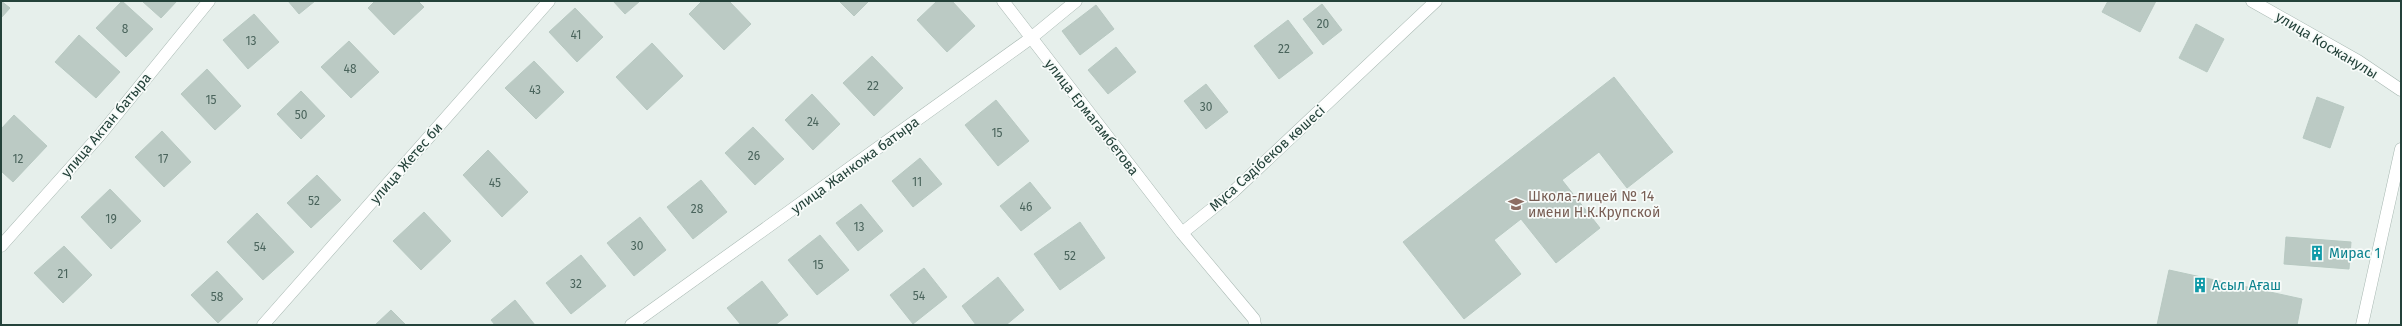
<svg xmlns="http://www.w3.org/2000/svg" width="2402" height="326" font-family="'Fira Sans',sans-serif">
	<style>
		.building { fill: #bbcac4; stroke: #b8c9c2 }
		.lines { fill: none; stroke-linecap: round; stroke-linejoin: round }
		.minor-casing { stroke: #a8b8b2; stroke-width: 13 }
		.tertiary-casing { stroke: #a8b8b2; stroke-width: 13 }
		.minor { stroke: #fff; stroke-width: 12 }
		.tertiary { stroke: #fff; stroke-width: 12 }
		.labels { text-anchor: middle; stroke-width: 3.5; stroke-linejoin: round; paint-order: stroke }
		.number-label { font-size: 12px; fill: #4a645c }
		.street-label { font-size: 14px; fill: #24423a; stroke: #f7fbf9 }
		.education-label { font-size: 14px; fill: #785e54; stroke: #f7fbf9; text-anchor: start }
		.culture-label { font-size: 14px; fill: #0d838f; stroke: #f7fbf9; text-anchor: start }
	</style>
	<rect width="100%" height="100%" fill="#e6efeb"/>
	<path class="building" d="M1 1 10 8 1 18Z
		M122 1 153 29 126 57 96 28Z
		M142 1H177L161 18Z
		M288 1H315L299 14Z
		M375 1H418L424 7 394 35 368 8Z
		M613 1H640L625 14Z
		M702 1H729L751 24 724 50 689 14Z
		M839 1H869L854 16Z
		M937 1H952L975 26 947 52 917 20Z
		M2108 1H2156L2140 32 2102 12Z
		M1322 4 1342 30 1323 45 1303 19Z
		M1096 5 1114 29 1080 55 1062 31Z
		M575 8 603 37 577 62 549 32Z
		M254 14 279 42 248 69 223 40Z
		M1288 20 1313 53 1279 79 1254 46Z
		M2196 24 2224 39 2207 72 2179 58Z
		M79 35 120 72 96 98 55 62Z
		M349 41 379 72 351 98 321 67Z
		M652 43 683 76 647 110 616 77Z
		M1116 47 1136 72 1108 94 1088 70Z
		M872 56 903 88 874 116 843 83Z
		M534 61 564 92 536 119 505 88Z
		M207 69 241 106 215 130 181 94Z
		M1614 77 1673 152 1627 188 1599 152 1562 180 1600 228 1556 263 1521 219 1494 240 1521 274 1464 319 1403 242Z
		M1206 84 1228 112 1206 129 1184 101Z
		M301 91 325 116 301 139 277 114Z
		M812 94 840 124 813 150 785 120Z
		M2317 97 2344 107 2330 148 2303 138Z
		M996 100 1029 141 998 166 965 125Z
		M14 115 47 146 13 182 1 171V129Z
		M753 127 784 159 755 185 725 153Z
		M162 131 191 162 164 187 135 157Z
		M488 150 528 192 502 217 463 175Z
		M920 158 942 184 913 207 892 181Z
		M317 175 341 200 311 228 287 203Z
		M701 180 727 212 693 239 667 207Z
		M1030 182 1051 208 1021 231 1000 206Z
		M110 189 141 221 111 249 81 217Z
		M861 204 883 231 858 251 836 223Z
		M424 212 451 241 421 270 393 241Z
		M257 213 294 252 263 280 227 242Z
		M640 217 666 250 634 276 607 243Z
		M1080 222 1105 258 1060 290 1034 254Z
		M820 235 849 270 817 295 788 260Z
		M2286 237 2351 242 2349 269 2284 264Z
		M64 246 92 275 63 303 34 273Z
		M581 255 606 286 571 314 546 283Z
		M924 268 947 297 913 324 890 295Z
		M2169 270 2302 299 2297 325H2157Z
		M217 271 243 299 218 323 191 295Z
		M998 277 1024 310 1006 325H976L962 306Z
		M762 281 788 315 775 325H741L727 308Z
		M515 300 535 325H495L491 320Z
		M391 310 406 325H375Z"/>
	<g class="lines">
		<defs>
			<path id="minor" d="M1003 1 1182 233 1254 319 1255 325
				M2252 1 2358 61 2401 90
				M1182 233 1233 192 1436 1
				M1 246 100 135 209 1
				M263 325 549 1
				M631 325 1031 38 1076 1"/>
			<path id="tertiary" d="M2362 325 2401 149"/>
		</defs>
		<use href="#minor" class="minor-casing"/>
		<use href="#tertiary" class="tertiary-casing"/>
		<use href="#minor" class="minor"/>
		<use href="#tertiary" class="tertiary"/>
	</g>
	<defs>
		<symbol id="school-bare" viewBox="-9 -9 18 18"><path d="M0-5L7-2L0 1L-7-2ZM-4 1L0 2.5L4 1V4Q0 6-4 4Z" fill="#8d6e63" stroke="#f7fbf9" stroke-width="2.5" paint-order="stroke"/></symbol>
		<symbol id="building-bare" viewBox="-9 -9 18 18"><path d="M-4-6H4V6H1V3H-1V6H-4ZM-2.5-4.3h1.7v1.8h-1.7ZM.8-4.3h1.7v1.8H.8ZM-2.5-1h1.7V.8h-1.7ZM.8-1h1.7V.8H.8Z" fill="#0f9aa8" stroke="#f7fbf9" stroke-width="2.5" paint-order="stroke"/></symbol>
	</defs>
	<g fill-rule="evenodd">
		<use href="#school-bare" x="1505" y="193" width="22" height="22"/>
		<use href="#building-bare" x="2306" y="242" width="22" height="22"/>
		<use href="#building-bare" x="2189" y="274" width="22" height="22"/>
	</g>
	<g class="labels">
		<g class="number-label">
			<text x="1323" y="28">20</text>
			<text x="125" y="33">8</text>
			<text x="576" y="39">41</text>
			<text x="251" y="45">13</text>
			<text x="1284" y="53">22</text>
			<text x="350" y="73">48</text>
			<text x="873" y="90">22</text>
			<text x="535" y="94">43</text>
			<text x="211" y="104">15</text>
			<text x="1206" y="111">30</text>
			<text x="301" y="119">50</text>
			<text x="813" y="126">24</text>
			<text x="997" y="137">15</text>
			<text x="754" y="160">26</text>
			<text x="18" y="163">12</text>
			<text x="163" y="163">17</text>
			<text x="917" y="186">11</text>
			<text x="495" y="187">45</text>
			<text x="314" y="205">52</text>
			<text x="1026" y="211">46</text>
			<text x="697" y="213">28</text>
			<text x="111" y="223">19</text>
			<text x="859" y="231">13</text>
			<text x="637" y="250">30</text>
			<text x="260" y="251">54</text>
			<text x="1070" y="260">52</text>
			<text x="818" y="269">15</text>
			<text x="63" y="278">21</text>
			<text x="576" y="288">32</text>
			<text x="919" y="300">54</text>
			<text x="217" y="301">58</text>
		</g>
		<g class="street-label">
			<text transform="translate(2327 45) rotate(31)" y="5">улица Косжанулы</text>
			<text transform="translate(1092 117) rotate(52)" y="5">улица Ермагамбетова</text>
			<text transform="translate(106 125) rotate(-50)" y="5">улица Актан батыра</text>
			<text transform="translate(1267 158) rotate(-42)" y="5">Мұса Сәдібеков көшесі</text>
			<text transform="translate(406 163) rotate(-49)" y="5">улица Жетес би</text>
			<text transform="translate(855 165) rotate(-36)" y="5">улица Жанкожа батыра</text>
		</g>
		<g class="education-label">
			<text x="1528" y="201">Школа-лицей № 14<tspan x="1528" dy="16">имени Н.К.Крупской</tspan></text>
		</g>
		<g class="culture-label">
			<text x="2329" y="258">Мирас 1</text>
			<text x="2212" y="290">Асыл Ағаш</text>
		</g>
	</g>
	<rect width="2402" height="326" fill="none" stroke="#24423a" stroke-width="4"/>
</svg>
